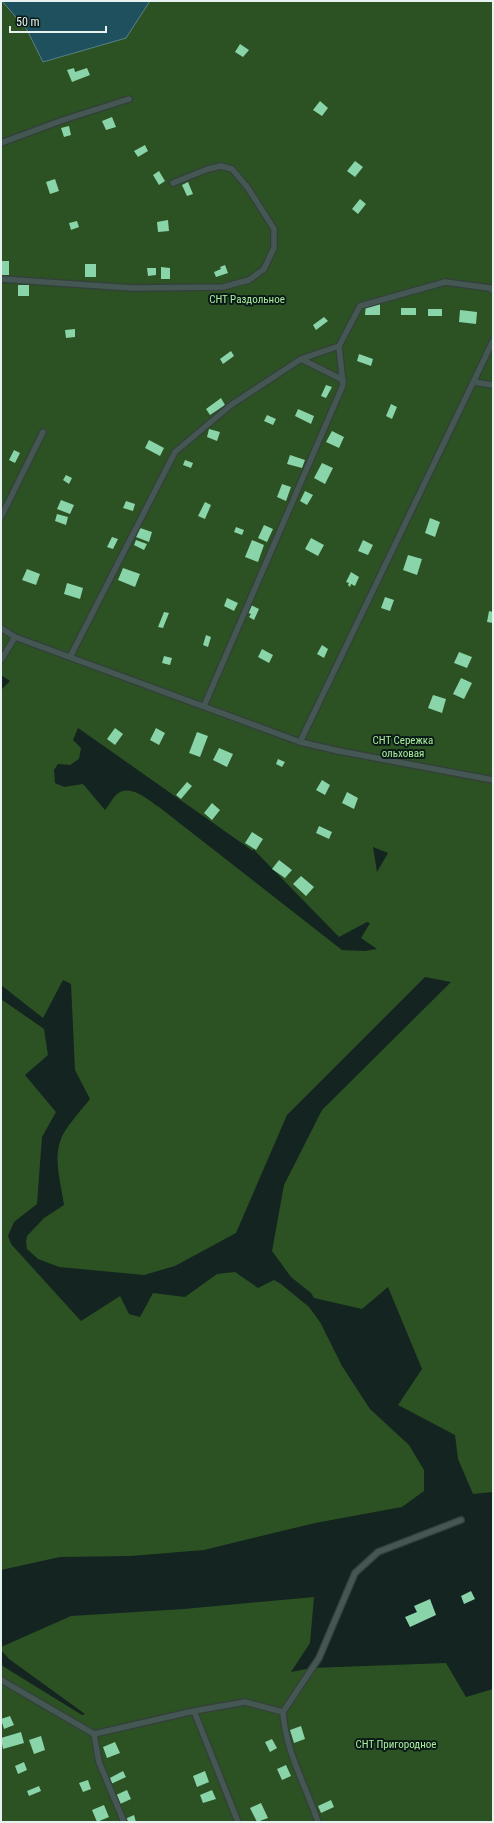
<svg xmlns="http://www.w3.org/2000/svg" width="494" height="1823" font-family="'Roboto Condensed',sans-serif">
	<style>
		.green { fill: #2c5122; fill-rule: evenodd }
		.water { fill: #1e505d; stroke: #5a8089 }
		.building { fill: #8ad4aa }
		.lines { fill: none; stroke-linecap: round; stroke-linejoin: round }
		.lane-casing { stroke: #343f3c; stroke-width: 8 }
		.lane { stroke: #455752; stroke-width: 5.5 }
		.labels { text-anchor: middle; stroke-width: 4; stroke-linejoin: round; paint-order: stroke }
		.park-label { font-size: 11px; fill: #abeb9b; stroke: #0a1b17 }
	</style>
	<rect width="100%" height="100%" fill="#132421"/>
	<path class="green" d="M1 1H493V1492L473 1494 458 1459 455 1435 398 1405 422 1369 388 1287 362 1309 314 1298 311 1293 291 1277 272 1251 284 1185 322 1110 451 982 425 977 287 1115 236 1233 175 1266 144 1275 59 1267 38 1259 27 1249 26 1242 27 1236 44 1218 64 1205C61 1184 53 1159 61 1139 65 1128 82 1109 90 1099L75 1070 71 984 63 980 43 1018 1 985V690L10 681 1 675ZM78 728 253 851 257 845 255 851 339 937 367 922 370 923 361 938 377 949 365 951 342 950 159 807C148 800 129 782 116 795 112 799 109 805 105 810L83 784 64 787 55 783 54 770 58 764 70 765 79 759 81 748 73 740ZM373 847 388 853 377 872Z
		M1 999 44 1029 48 1055 25 1075 56 1112 42 1137 37 1204 14 1222 8 1236 11 1244 81 1321 120 1296 129 1314 140 1317 153 1293 185 1297 217 1274 235 1272 258 1288 274 1280 281 1284 309 1307 320 1322 342 1366 370 1409 409 1445 424 1470V1491L402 1507 315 1523 204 1550 131 1556 60 1557 1 1570Z
		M314 1597 310 1643 291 1672 311 1668 446 1663 466 1697 493 1689V1822H1V1665L82 1715 85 1714 9 1659 1 1650V1647L71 1616 184 1609Z"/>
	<path class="water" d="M2 1H150L126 38 43 62 27 30Z"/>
	<path class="building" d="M240 44 249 50 243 57 235 52Z
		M74 68 75 72 87 68 90 75 72 82 67 70Z
		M320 101 328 108 322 116 313 110Z
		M112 117 116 127 106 130 102 121Z
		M69 126 71 135 64 137 61 128Z
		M145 145 148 151 138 157 134 151Z
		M355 161 363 167 355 177 347 171Z
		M159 171 165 181 159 185 153 175Z
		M55 179 59 191 50 194 46 182Z
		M188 182 193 194 187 196 182 185Z
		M360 199 366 204 358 214 352 209Z
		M168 220 169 231 158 232 157 222Z
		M77 221 79 227 71 230 69 223Z
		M1 261H9V275H1Z
		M85 264H96V277H85Z
		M225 265 228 273 216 277 214 272 221 269 220 267Z
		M161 267 170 268V279H161Z
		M147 268H156V275L148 276Z
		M18 285H29V296H18Z
		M366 303H380V315H365Z
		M401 308H416V315H401Z
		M428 309H442V316H428Z
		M460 310 477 312 476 324 459 322Z
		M324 317 328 321 316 330 313 325Z
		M75 329V337L66 338 65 330Z
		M231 351 234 356 223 364 220 359Z
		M359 354 373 359 371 366 357 361Z
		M326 385 332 387 326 398 321 396Z
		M221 398 225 405 210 415 206 409Z
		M391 404 397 407 392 419 386 416Z
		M298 409 314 416 311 424 295 416Z
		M267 415 276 419 273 425 264 421Z
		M209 429 220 432 217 441 207 437Z
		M332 431 344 437 339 448 326 442Z
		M149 440 164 448 160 456 145 448Z
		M14 450 20 453 15 463 9 460Z
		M290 455 305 460 302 468 287 464Z
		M185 460 193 463 191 468 183 465Z
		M322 463 333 468 325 484 314 478Z
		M66 475 72 478 69 484 63 480Z
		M282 484 291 487 286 501 277 497Z
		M305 491 313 495 307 505 300 501Z
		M61 500 74 505 70 514 57 509Z
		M126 501 135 504 133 511 123 508Z
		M205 502 211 505 205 519 198 516Z
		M57 514 68 517 66 525 55 521Z
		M430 518 440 522 435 537 425 533Z
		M264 525 273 529 267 542 258 538Z
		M236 527 244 530 242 535 234 532Z
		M140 528 152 532 149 542 136 537Z
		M112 537 118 539 113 549 107 547Z
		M311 538 324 545 318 556 305 549Z
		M136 540 147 544 144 550 134 545Z
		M252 540 264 545 258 562 245 557Z
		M363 540 373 545 368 555 358 551Z
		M408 555 422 559 417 575 403 570Z
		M123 568 140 574 135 587 118 580Z
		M27 569 40 574 36 585 22 580Z
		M351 572 359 577 355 586 351 584 350 587 348 585 349 583 346 582Z
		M67 583 83 588 80 599 64 594Z
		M385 597 394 600 390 611 381 608Z
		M227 598 238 603 234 611 224 606Z
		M249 604 259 609 254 620 249 617 251 614 246 612Z
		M489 611 493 612V623L487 622Z
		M164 612 169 613 163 628 158 627Z
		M206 635 211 637 208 647 203 645Z
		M322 645 328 649 324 658 317 654Z
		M262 649 273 655 269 663 258 657Z
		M459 652 472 657 467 668 454 663Z
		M164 656 172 658 170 665 162 663Z
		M461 678 472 683 464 699 453 694Z
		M433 695 446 699 442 713 428 708Z
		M115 728 123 734 115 745 107 739Z
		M156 728 165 733 159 745 150 740Z
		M197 732 208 736 200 757 189 753Z
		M219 748 233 754 227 767 213 760Z
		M278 759 285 762 282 767 276 764Z
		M322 780 330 785 325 795 316 790Z
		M187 782 192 786 181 799 176 795Z
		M347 792 358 798 354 809 342 803Z
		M212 803 220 810 212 820 204 813Z
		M319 826 332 832 329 839 316 833Z
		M252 832 263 839 256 850 245 843Z
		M279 860 292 870 285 878 272 869Z
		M301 876 314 887 306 896 293 884Z
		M471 1591 475 1599 464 1604 461 1596Z
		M430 1599 436 1615 410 1627 405 1617 417 1612 414 1606Z
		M10 1716 14 1725 4 1729 1 1719Z
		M301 1726 305 1739 294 1743 290 1730Z
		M21 1732 24 1743 3 1749 1 1738Z
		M41 1736 45 1750 34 1754 29 1740Z
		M272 1739 277 1748 270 1752 265 1742Z
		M115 1742 120 1753 107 1758 103 1747Z
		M24 1762 27 1770 18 1774 15 1766Z
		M286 1765 291 1776 282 1780 277 1769Z
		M123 1771 126 1777 111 1784 108 1779Z
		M205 1771 209 1782 197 1787 193 1776Z
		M88 1780 91 1789 83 1792 79 1783Z
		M39 1786 41 1791 29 1796 27 1791Z
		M127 1790 131 1799 120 1804 116 1795Z
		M212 1790 216 1799 203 1803 200 1795Z
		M331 1800 334 1807 321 1813 318 1806Z
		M261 1803 268 1818 257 1822 250 1808Z
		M104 1805 109 1817 97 1822 92 1810Z
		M134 1815 136 1822H126L125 1819Z"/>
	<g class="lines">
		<defs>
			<path id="lane" d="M1 143 63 120 129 99
				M1 279 132 288 223 287 249 280 264 269 274 248V229L248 188 232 169 221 166 208 169 173 183
				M301 359 343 380
				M474 382 493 385
				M1 517 43 432
				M1 628 15 637
				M70 657 175 452 231 405 301 359 339 346 360 306 445 282 490 288 493 291
				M1 660 15 637 300 742 339 751 493 780
				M204 706 343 385 339 346
				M300 742 493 341
				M1 1680 94 1734 194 1711 245 1702 283 1712 319 1658 355 1573 378 1552 461 1520
				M194 1711 238 1822
				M283 1712C285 1750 306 1786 318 1822
				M94 1734 99 1762 124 1822"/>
		</defs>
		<use href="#lane" class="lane-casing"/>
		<use href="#lane" class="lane"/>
	</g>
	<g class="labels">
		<g class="park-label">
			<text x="247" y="303">СНТ Раздольное</text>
			<text x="403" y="744">СНТ Сережка<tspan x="403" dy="13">ольховая</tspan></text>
			<text x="396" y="1748">СНТ Пригородное</text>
		</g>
	</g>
	<rect width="494" height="1823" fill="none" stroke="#e7f1ef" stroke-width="4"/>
	<path d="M10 26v6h96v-6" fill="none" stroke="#e7f1ef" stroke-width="2"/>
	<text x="16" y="26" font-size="12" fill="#e7f1ef" stroke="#0a1b17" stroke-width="3" paint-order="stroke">50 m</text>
</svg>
